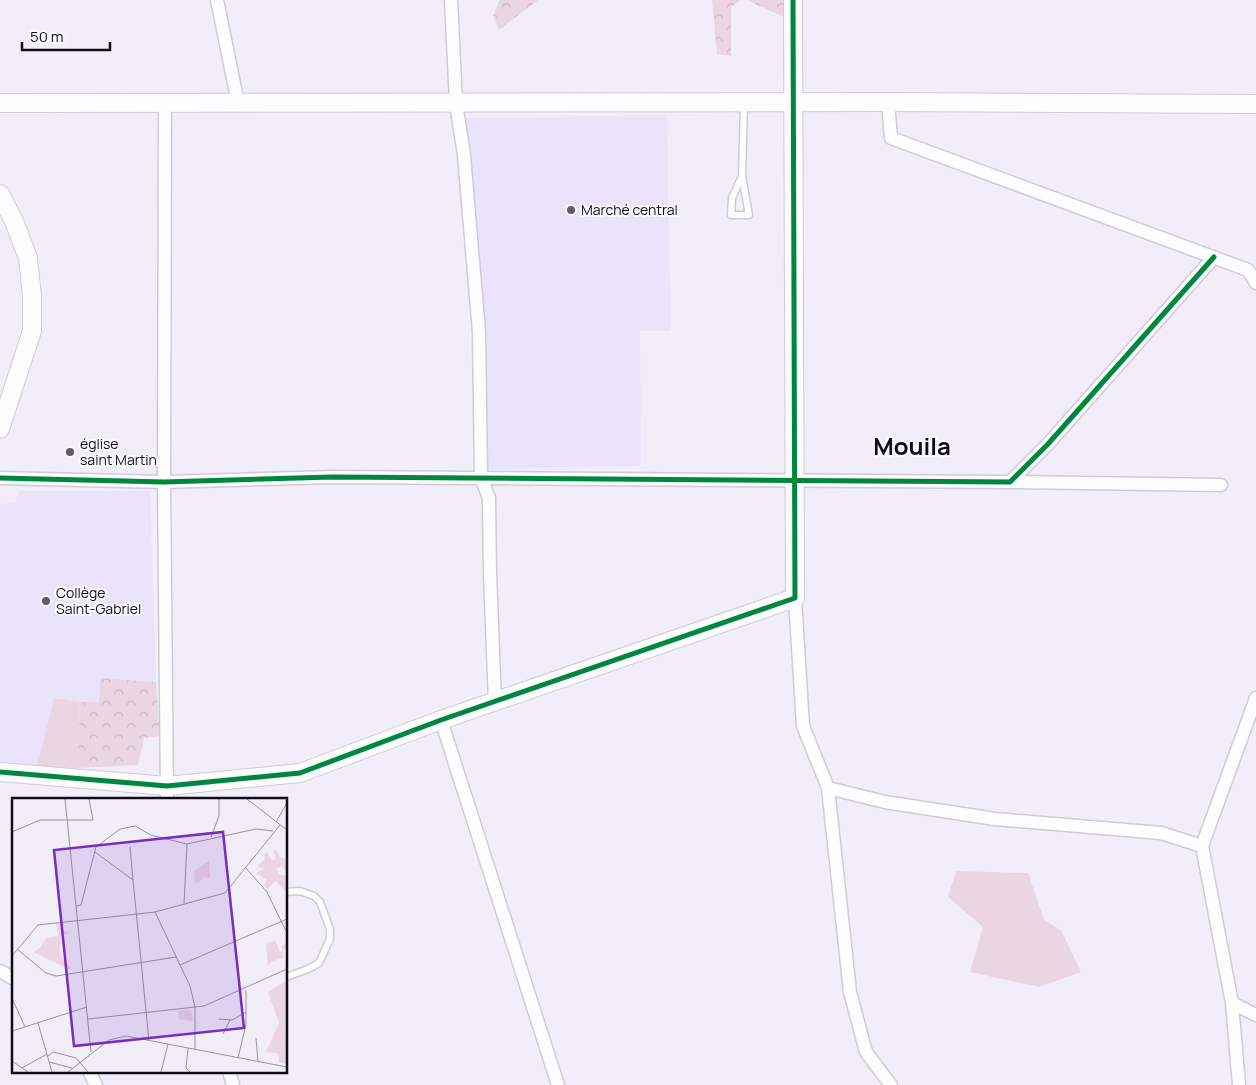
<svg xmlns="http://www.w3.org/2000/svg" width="1256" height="1085" font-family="Manrope,sans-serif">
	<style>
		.built { fill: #e9e4fb }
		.green { fill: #ecd5e2 }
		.forest { fill: url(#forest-crowns) }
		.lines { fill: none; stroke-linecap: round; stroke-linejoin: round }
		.lane-casing { stroke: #ceccd6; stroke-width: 9 }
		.street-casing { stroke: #ceccd6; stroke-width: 15 }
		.secondary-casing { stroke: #ceccd6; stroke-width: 20 }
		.lane { stroke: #fdfcfe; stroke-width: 6 }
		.street { stroke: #fdfcfe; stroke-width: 12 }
		.secondary { stroke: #fdfcfe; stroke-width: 18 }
		.cycleway-casing { stroke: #faf9fe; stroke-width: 8 }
		.cycleway { stroke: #00873e; stroke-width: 5 }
		.poi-dot { fill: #5f5c65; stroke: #faf9fe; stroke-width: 2 }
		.labels { text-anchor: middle; stroke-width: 4; stroke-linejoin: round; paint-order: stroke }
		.poi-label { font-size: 14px; fill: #100d16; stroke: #faf9fe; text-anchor: start }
		.town-label { font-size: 24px; font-weight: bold; fill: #100d16; stroke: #faf9fe }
		.inset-road { fill: none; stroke: #97949e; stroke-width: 1 }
		.view { fill: #7b2cbf; fill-opacity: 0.15; stroke: #7b2cbf; stroke-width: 2.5 }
		.inset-edge { fill: none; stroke: #100d16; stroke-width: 2.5 }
	</style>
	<defs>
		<pattern id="forest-crowns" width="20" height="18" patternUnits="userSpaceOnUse" patternTransform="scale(1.25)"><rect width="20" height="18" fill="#ecd5e2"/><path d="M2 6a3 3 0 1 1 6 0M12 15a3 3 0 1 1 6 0" fill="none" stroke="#c9b6c1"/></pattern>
	</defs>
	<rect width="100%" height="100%" fill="#f1eef9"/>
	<path class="built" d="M667 115 671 331H640L641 466 486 469 464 118Z
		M19 491H150L156 682 100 678 99 702H80L54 698 37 766 0 761V504L15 503Z"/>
	<path class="green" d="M54 698 80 702 78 768 37 766Z
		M956 871 1028 873 1044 920 1061 930 1081 972 1039 987 970 972 983 927 948 897Z"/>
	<path class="forest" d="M500 0H538L499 30 493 15Z
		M712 0H741L731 7V56L717 54Z
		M749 0H784V17L759 6Z
		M100 678 156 682 160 736 144 738 138 765 78 768 80 702H99Z"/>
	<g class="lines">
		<defs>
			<path id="lane" d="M742 176 732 198 731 215H749L742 176 744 104
				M286 892 300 891 314 896 320 902 330 929V939L319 963 308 969 286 977"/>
			<path id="street" d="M217 0 238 103
				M451 0 456 103 464 155 479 332 481 478 489 498 490 573 495 703
				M888 102 891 138 1248 270 1256 283
				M165 103 164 482 167 799
				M0 478 164 482 332 477 1010 482 1048 444 1214 257
				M1010 482 1221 485
				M795 598 803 726 828 788 850 992 866 1052 891 1085
				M441 720 558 1085
				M828 788 885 802 995 819 1161 833 1202 846
				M0 971 14 979
				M1232 1003 1256 1015
				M89 1071 96 1085
				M229 1071 233 1085
				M1239 1085 1232 1003 1202 846 1256 698"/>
			<path id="secondary" d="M0 103 888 102 1256 104
				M0 194 14 221 28 258 32 297V331L0 429
				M0 772 167 786 300 773 441 720 795 598 793 0"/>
		</defs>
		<use href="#lane" class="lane-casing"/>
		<use href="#street" class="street-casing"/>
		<use href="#secondary" class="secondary-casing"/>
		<use href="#lane" class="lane"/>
		<use href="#street" class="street"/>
		<use href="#secondary" class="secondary"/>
		<defs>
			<path id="cycleway" d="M0 478 164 482 332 477 1010 482 1048 444 1214 257
				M0 772 167 786 300 773 441 720 795 598 793 0"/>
		</defs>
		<use href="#cycleway" class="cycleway-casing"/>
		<use href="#cycleway" class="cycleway"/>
	</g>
	<g class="poi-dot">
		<circle cx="571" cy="210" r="5"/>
		<circle cx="70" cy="452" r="5"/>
		<circle cx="46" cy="601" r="5"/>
	</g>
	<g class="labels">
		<g class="poi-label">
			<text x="581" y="215">Marché central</text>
			<text x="80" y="449">église<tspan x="80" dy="16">saint Martin</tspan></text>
			<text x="56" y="598">Collège<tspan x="56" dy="16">Saint-Gabriel</tspan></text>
		</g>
		<g class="town-label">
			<text x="912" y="455">Mouila</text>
		</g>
	</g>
	<g transform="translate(12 798)">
		<rect width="275" height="275" fill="#f1eef9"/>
		<path d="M197 63 198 80 191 79 187 85 183 84 182 73Z" fill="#ecd5e2"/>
		<path d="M264 52 269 60H275V75L270 68 264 71 268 77H275V96L264 83 255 91 252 87 255 82 244 75 252 71 245 68 253 61 252 56 255 54 260 63 264 60 261 53ZM52 125 50 132 59 135 49 137 48 151 50 160 59 170 57 171 21 154 28 150 34 140 46 138 44 126ZM263 142 268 154 271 152 269 148 275 144V151L271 153 272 160 260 163 256 168 254 146ZM274 183 275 224 267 259 264 255 254 254 267 225 256 194ZM175 211 180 214 181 223 167 221 166 213Z" fill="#ecd5e2"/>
		<path d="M275 224V266L266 264Z" fill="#ecd5e2"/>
		<path class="inset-road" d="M53 1 79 254M235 1 275 32M264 24 275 5M0 34 28 22H81L77 1M199 39 207 18V1M118 49 121 82M83 54 121 82 137 243M233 69 255 94 275 135M172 105 175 46M64 108 69 107 84 49 108 31 123 28 139 37 175 46 244 31 261 33M143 114 213 95 268 27M5 151 34 175 44 178 164 159M0 158 26 127 143 114 178 188 183 209V251M168 167 275 121M0 200 13 229M76 221 192 208 275 171M207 221 220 222 234 214M26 225 40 274M0 233 75 209M211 236 218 222M244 240 246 263M176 250 174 270 178 274M36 258 41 254 64 260 76 274M226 260 234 226V192M0 263 16 274M37 264 60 270M10 270 35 256M56 274 97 242 114 238 275 269M149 274 156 246"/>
		<path class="view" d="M211 34 232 230 62 248 42 52Z"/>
		<rect width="275" height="275" class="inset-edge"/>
	</g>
	<path d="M22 42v8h88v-8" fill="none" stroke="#100d16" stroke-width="2.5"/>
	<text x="30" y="42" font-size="15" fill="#100d16" stroke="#faf9fe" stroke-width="4" paint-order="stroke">50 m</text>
</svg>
